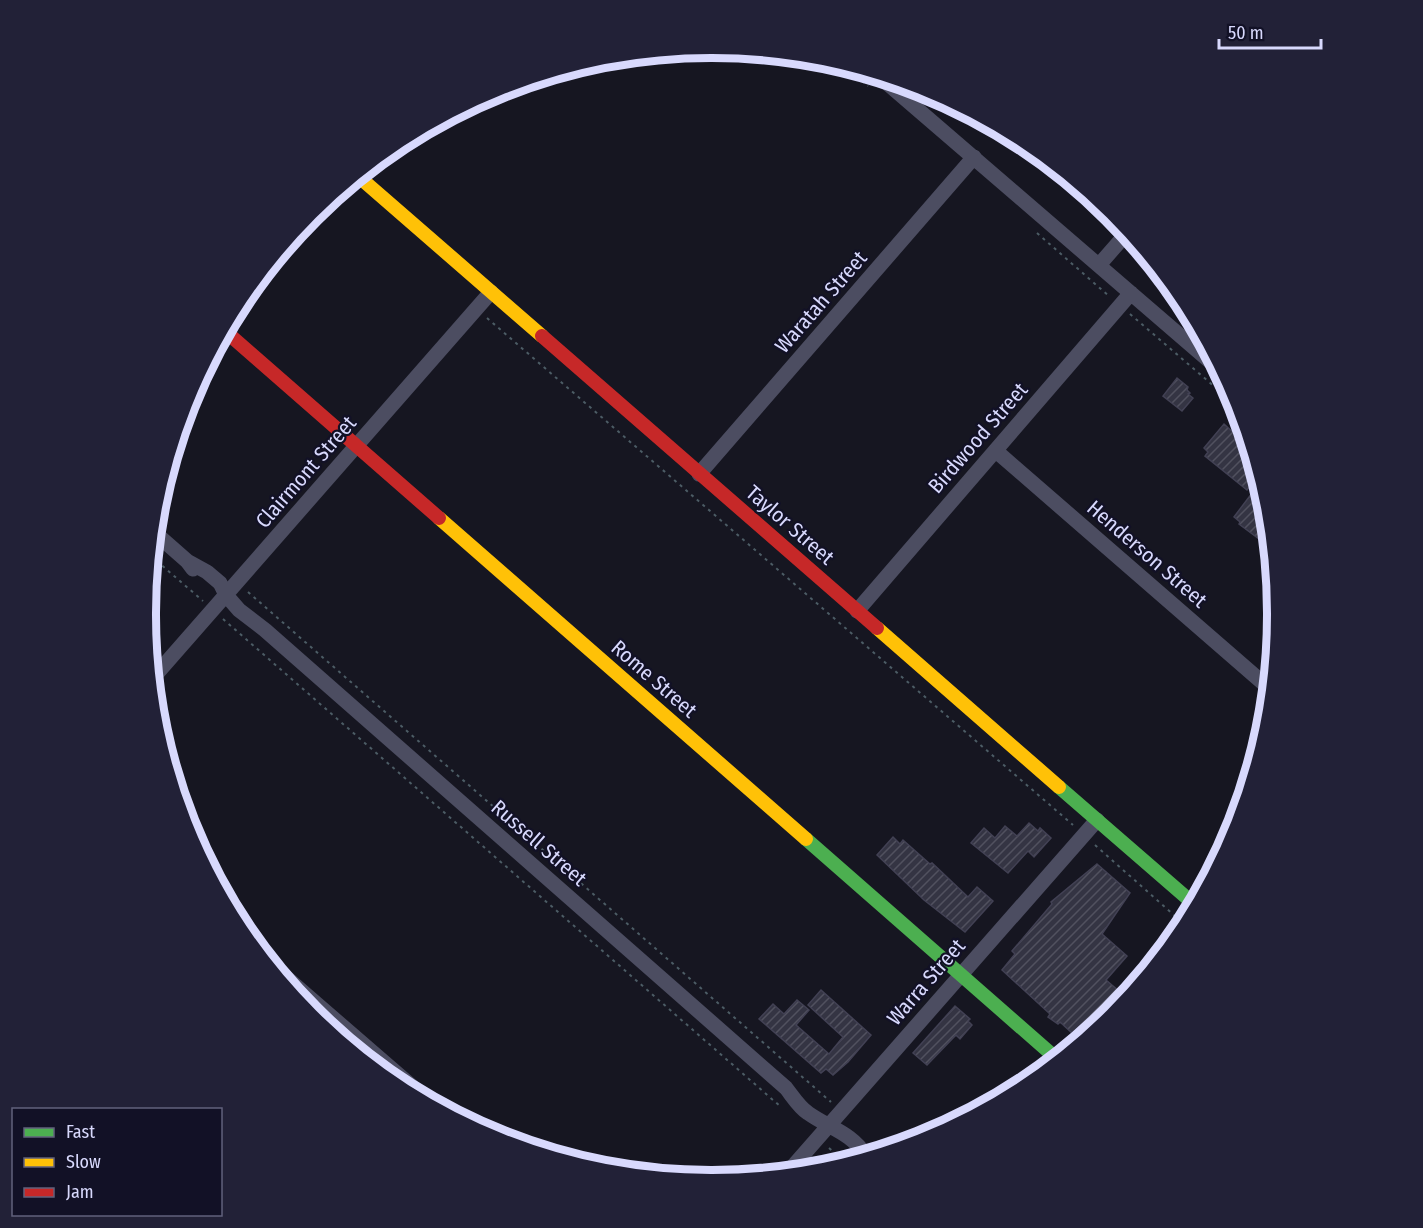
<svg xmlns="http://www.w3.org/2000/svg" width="1423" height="1228" font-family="'Fira Sans Condensed',sans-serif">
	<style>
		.building { fill: url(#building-hatch); stroke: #424154; stroke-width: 1.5 }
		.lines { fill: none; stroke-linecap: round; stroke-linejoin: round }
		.path { stroke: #4c5c65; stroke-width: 2; stroke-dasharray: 3 4.5; stroke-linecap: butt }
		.street { stroke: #4c4d61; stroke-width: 15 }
		.fast { stroke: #4caf50; stroke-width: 14 }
		.slow { stroke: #ffc107; stroke-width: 14 }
		.jam { stroke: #c62828; stroke-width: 14 }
		.labels { text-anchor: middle; stroke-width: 4.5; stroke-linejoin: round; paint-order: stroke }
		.street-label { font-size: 21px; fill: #d8d9fd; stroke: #121126 }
		.rim { fill: none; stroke: #d8d9fd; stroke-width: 8 }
	</style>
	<defs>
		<pattern id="building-hatch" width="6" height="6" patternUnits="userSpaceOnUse" patternTransform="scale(1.5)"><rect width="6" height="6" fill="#343443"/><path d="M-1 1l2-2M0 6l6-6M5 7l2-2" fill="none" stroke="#51515f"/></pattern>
	</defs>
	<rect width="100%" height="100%" fill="#161621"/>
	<path class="building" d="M1177 378 1188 387 1187 390 1190 393 1188 394 1193 398 1182 411 1163 396Z
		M1224 424 1249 447 1258 477 1247 490 1205 456 1208 452 1204 448Z
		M1252 493 1267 506 1271 548 1239 524 1240 522 1234 517Z
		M1029 823 1038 831 1040 828 1051 838 1034 857 1028 851 1008 873 971 843 984 828 995 838 1005 826 1017 836Z
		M893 837 900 844 903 840 930 864 932 863 968 897 977 887 993 901 965 932 924 900 877 855Z
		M1097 864 1130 893 1102 934 1127 956 1106 980 1126 997 1104 1021 1097 1015 1085 1029 1080 1026 1073 1034 1060 1022 1058 1024 1048 1017 1050 1014 1002 970 1015 954 1012 951 1052 904 1051 902Z
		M821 990 871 1035 848 1062 833 1075 826 1069 821 1073 759 1019 773 1004 784 1014 797 1000 809 1010 796 1025 829 1054 843 1037 808 1005Z
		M955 1006 970 1019 968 1021 972 1025 960 1039 956 1035 927 1065 913 1053Z"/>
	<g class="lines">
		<path class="path" d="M845 66 868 86
			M1037 233 1110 297
			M1130 314 1237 406
			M487 318 1073 825
			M155 513 164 520
			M151 556 203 601
			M248 592 831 1102
			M223 619 781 1107
			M154 697 158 692
			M1095 845 1184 924
			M877 1144 884 1150
			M829 1148 845 1162
			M768 1174 774 1167"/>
		<path class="street" d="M880 77 1220 370
			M361 178 377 160
			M1099 265 1127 233
			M996 451 1270 689
			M699 474 974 157
			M154 532 187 561 193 569
			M187 561 207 572 220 583 226 595 239 610 265 630 786 1088C793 1097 799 1107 808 1113 829 1128 852 1133 866 1156
			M857 611 1131 293
			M152 679 491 292
			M266 960 430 1102
			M788 1172 1097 820"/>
		<path class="fast" d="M1059 787 1195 905
			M806 839 1057 1059"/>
		<path class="slow" d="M358 176 542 336
			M439 518 806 839
			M877 628 1059 787"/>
		<path class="jam" d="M224 330 439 518
			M542 336 877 628"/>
	</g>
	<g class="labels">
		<g class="street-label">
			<text transform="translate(821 302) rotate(-49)" y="7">Waratah Street</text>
			<text transform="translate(978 438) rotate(-49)" y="7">Birdwood Street</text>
			<text transform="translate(306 472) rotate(-49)" y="7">Clairmont Street</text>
			<text transform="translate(790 525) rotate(41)" y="7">Taylor Street</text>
			<text transform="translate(1147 554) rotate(41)" y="7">Henderson Street</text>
			<text transform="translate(654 679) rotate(41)" y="7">Rome Street</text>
			<text transform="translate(539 843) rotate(41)" y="7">Russell Street</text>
			<text transform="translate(926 982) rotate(-49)" y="7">Warra Street</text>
		</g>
	</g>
	<path d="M0 0H1423V1228H0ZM711 58H712A555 555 0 0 1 1267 613V615A555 555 0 0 1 712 1170H711A555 555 0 0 1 156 615V613A555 555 0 0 1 711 58Z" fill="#222137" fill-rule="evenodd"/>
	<path class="rim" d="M711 58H712A555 555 0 0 1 1267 613V615A555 555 0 0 1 712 1170H711A555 555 0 0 1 156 615V613A555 555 0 0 1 711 58Z"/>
	<rect x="12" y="1108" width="210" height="108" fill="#121126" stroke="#61617c" stroke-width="1.5"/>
	<rect x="24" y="1128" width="30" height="9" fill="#4caf50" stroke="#61617c" stroke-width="1.5"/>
	<text x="66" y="1138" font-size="18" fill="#d8d9fd">Fast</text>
	<rect x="24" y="1158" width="30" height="9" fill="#ffc107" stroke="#61617c" stroke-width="1.5"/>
	<text x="66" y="1168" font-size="18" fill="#d8d9fd">Slow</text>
	<rect x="24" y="1188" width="30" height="9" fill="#c62828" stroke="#61617c" stroke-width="1.5"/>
	<text x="66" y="1198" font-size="18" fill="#d8d9fd">Jam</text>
	<path d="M1219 39v9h102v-9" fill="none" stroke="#d8d9fd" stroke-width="3"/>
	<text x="1228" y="39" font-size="18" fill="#d8d9fd" stroke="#121126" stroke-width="4.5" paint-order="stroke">50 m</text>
</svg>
